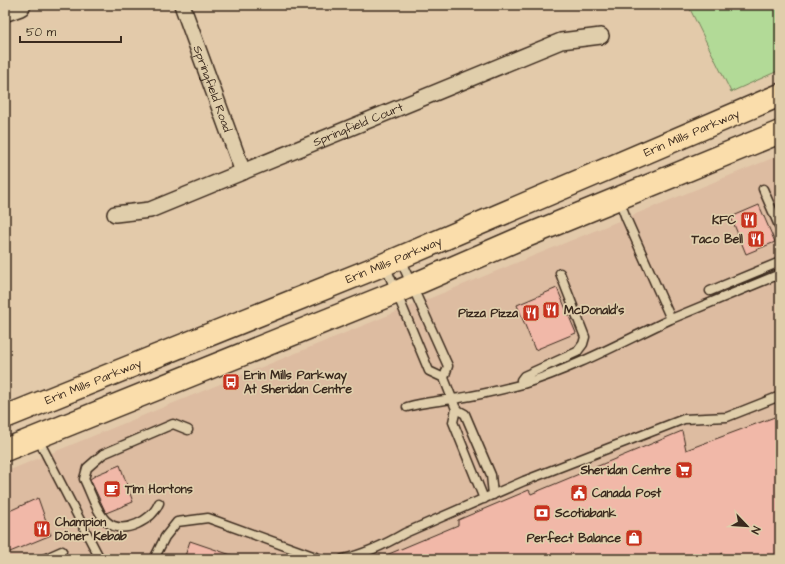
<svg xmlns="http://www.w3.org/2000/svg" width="785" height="564" font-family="'Architects Daughter',sans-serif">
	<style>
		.built { fill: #ddbca1 }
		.green { fill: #b2da97; stroke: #76825a }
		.building { fill: #f1b8a8; stroke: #3b2a1e }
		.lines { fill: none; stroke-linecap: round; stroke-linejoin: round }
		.lane-casing { stroke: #3b2a1e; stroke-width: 11 }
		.street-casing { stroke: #3b2a1e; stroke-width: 18 }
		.secondary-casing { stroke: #3b2a1e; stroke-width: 25 }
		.primary-casing { stroke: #3b2a1e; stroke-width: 25 }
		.lane { stroke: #e0ceab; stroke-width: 8 }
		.street { stroke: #e0ceab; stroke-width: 15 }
		.secondary { stroke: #e0ceab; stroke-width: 22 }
		.primary { stroke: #faddab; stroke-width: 22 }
		.labels { text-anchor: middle; stroke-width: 3.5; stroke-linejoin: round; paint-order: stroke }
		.street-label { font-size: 12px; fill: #3b2a1e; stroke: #e0ceab }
		.poi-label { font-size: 12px; font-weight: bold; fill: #3b2a1e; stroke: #e0ceab; text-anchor: start }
	</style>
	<rect width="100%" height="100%" fill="#e3caaa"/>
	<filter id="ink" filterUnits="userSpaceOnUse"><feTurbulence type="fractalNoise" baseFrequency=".025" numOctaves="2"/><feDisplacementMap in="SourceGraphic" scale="8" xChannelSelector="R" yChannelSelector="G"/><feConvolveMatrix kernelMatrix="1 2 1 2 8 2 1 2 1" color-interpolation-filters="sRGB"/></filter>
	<g filter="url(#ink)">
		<path class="built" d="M780 155V559H5V472Z"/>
		<path class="green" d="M688 5H780V70L731 92Z"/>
		<path class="building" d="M759 205 775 242 746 254 731 217Z
			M557 288 576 333 535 350 517 305Z
			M780 415V559H734L722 553 720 559H377L458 525V520L529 490 531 494 682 431 686 450Z
			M120 465 133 502 106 513 90 479 98 474Z
			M38 498 51 535 5 554V513Z
			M190 541 237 557V559H184Z"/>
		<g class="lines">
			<defs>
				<path id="lane" d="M763 189 780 228
					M619 199 626 218 671 319 780 274
					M400 259 448 366 444 378 456 409 453 422 484 499
					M385 265 429 371 444 378
					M710 291 780 262
					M522 384 521 380 524 376 577 352 583 344 585 337 560 273
					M407 407C424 402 434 402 452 399 475 396 500 390 523 384 575 368 622 342 671 319
					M456 409 465 414 491 475 493 495
					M37 437 100 559
					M159 503C155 513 146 520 137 524 102 539 96 503 84 479L87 468 103 454 173 424 188 430
					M44 559 62 551
					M154 559 165 537 177 522 208 518 321 559
					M343 559C365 554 386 544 405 533L524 481 684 419 727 417 780 396"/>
				<g id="street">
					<path id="s1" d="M182 5 243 172"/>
					<path id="s2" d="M115 214 150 210 561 41 601 36"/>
				</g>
				<path id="secondary" d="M5 10 19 5"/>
				<g id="primary">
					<path id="s3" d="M5 417 385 264 780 95"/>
					<path d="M5 450 397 292 519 239 780 132"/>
				</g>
			</defs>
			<use href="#lane" class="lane-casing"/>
			<use href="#street" class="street-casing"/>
			<use href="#secondary" class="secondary-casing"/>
			<use href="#primary" class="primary-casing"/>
			<use href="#lane" class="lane"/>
			<use href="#street" class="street"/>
			<use href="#secondary" class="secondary"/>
			<use href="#primary" class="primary"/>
		</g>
	</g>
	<defs>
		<symbol id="restaurant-square" viewBox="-11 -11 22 22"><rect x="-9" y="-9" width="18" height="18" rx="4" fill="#c8321e" stroke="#e0ceab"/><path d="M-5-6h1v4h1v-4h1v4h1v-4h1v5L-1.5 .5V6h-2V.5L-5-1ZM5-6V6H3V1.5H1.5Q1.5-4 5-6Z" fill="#fff"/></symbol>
		<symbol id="bus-square" viewBox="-11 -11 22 22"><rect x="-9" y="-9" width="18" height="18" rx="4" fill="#c8321e" stroke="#e0ceab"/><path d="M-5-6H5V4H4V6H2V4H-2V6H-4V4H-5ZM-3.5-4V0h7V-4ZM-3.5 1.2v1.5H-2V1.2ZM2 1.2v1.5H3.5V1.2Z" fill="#fff"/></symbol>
		<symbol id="supermarket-square" viewBox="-11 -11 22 22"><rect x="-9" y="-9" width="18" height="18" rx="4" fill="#c8321e" stroke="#e0ceab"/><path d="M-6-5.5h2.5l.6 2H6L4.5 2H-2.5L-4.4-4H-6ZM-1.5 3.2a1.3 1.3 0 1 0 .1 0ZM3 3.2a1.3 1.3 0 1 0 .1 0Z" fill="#fff"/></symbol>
		<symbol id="cafe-square" viewBox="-11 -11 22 22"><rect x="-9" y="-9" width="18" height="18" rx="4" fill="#c8321e" stroke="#e0ceab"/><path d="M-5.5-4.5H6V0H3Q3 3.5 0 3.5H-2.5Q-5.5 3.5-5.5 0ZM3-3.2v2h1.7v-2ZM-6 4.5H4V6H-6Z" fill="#fff"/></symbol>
		<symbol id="civic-square" viewBox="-11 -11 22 22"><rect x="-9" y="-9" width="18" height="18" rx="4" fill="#c8321e" stroke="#e0ceab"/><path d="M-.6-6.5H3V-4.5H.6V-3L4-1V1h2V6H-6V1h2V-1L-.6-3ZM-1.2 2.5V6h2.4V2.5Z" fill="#fff"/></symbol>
		<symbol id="bank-square" viewBox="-11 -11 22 22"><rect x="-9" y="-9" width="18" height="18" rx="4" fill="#c8321e" stroke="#e0ceab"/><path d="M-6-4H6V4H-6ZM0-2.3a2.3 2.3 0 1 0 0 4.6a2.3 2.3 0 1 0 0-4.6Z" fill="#fff"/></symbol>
		<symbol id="shop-square" viewBox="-11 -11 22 22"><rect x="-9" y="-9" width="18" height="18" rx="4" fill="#c8321e" stroke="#e0ceab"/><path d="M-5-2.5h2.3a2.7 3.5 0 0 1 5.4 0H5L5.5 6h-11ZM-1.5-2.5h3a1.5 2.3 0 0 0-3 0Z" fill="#fff"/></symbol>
	</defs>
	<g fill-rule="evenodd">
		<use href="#restaurant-square" x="739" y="210" width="20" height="20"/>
		<use href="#restaurant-square" x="746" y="229" width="20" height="20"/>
		<use href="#restaurant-square" x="541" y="300" width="20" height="20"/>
		<use href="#restaurant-square" x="521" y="303" width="20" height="20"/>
		<use href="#bus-square" x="221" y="372" width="20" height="20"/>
		<use href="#supermarket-square" x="674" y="460" width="20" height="20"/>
		<use href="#cafe-square" x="102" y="479" width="20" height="20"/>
		<use href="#civic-square" x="569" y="483" width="20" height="20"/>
		<use href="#bank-square" x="532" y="503" width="20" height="20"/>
		<use href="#restaurant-square" x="32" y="519" width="20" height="20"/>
		<use href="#shop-square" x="624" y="528" width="20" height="20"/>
	</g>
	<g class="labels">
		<g class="street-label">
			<text dy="4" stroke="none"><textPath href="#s1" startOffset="89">Springfield Road</textPath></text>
			<text dy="4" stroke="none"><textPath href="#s2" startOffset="260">Springfield Court</textPath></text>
			<text dy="4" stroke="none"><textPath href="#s3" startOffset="743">Erin Mills Parkway</textPath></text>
			<text dy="4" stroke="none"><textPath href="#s3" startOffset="419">Erin Mills Parkway</textPath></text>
			<text dy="4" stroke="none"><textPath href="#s3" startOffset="95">Erin Mills Parkway</textPath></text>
		</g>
		<g class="poi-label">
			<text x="736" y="224" text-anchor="end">KFC</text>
			<text x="743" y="243" text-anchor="end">Taco Bell</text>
			<text x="564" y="314">McDonald's</text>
			<text x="518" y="317" text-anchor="end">Pizza Pizza</text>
			<text x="244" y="379">Erin Mills Parkway<tspan x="244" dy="14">At Sheridan Centre</tspan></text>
			<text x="671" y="474" text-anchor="end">Sheridan Centre</text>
			<text x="125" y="493">Tim Hortons</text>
			<text x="592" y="497">Canada Post</text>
			<text x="555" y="517">Scotiabank</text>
			<text x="55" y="526">Champion<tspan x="55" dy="14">Döner Kebab</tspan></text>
			<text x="621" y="542" text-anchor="end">Perfect Balance</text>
		</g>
	</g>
	<rect width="785" height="564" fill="none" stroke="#e0ceab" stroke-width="20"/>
	<rect x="10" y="10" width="765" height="544" fill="none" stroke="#3b2a1e" stroke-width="1.5" filter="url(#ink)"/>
	<g transform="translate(747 526) rotate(115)" stroke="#e0ceab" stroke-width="3" paint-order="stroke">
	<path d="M0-3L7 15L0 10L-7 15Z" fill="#3b2a1e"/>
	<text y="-6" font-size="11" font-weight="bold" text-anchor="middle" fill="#3b2a1e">N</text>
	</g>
	<path d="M20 36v6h101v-6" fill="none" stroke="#3b2a1e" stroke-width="2"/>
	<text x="26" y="36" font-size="12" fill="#3b2a1e" stroke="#e0ceab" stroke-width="3" paint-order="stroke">50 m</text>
</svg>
